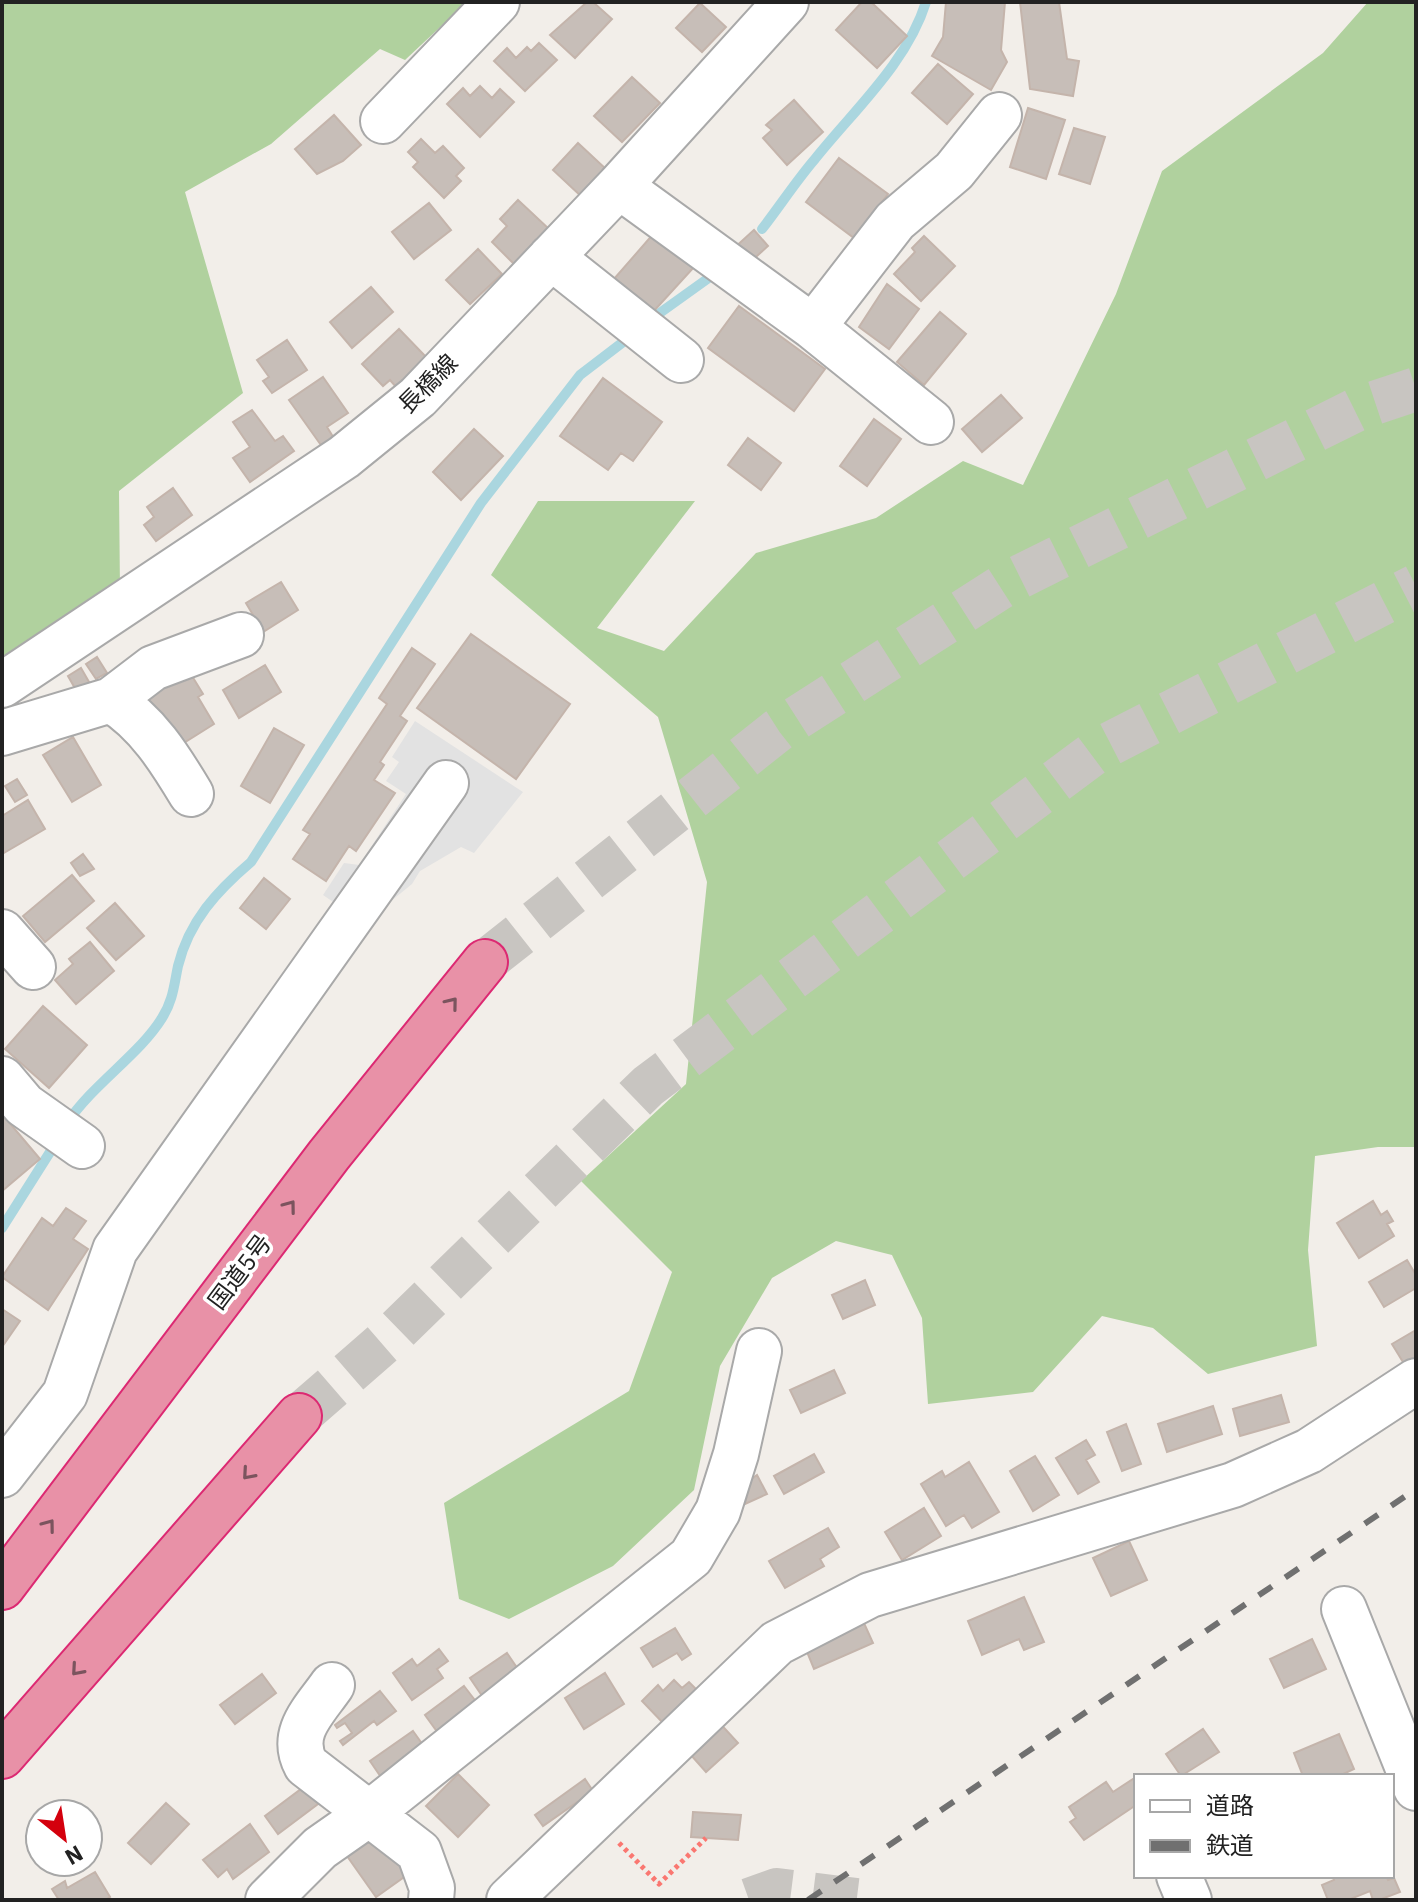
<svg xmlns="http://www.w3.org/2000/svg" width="1418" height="1902" font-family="'IBM Plex Sans','Noto Sans JP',sans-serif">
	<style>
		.forest { fill: #b0d19e }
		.parking { fill: #e2e2e2 }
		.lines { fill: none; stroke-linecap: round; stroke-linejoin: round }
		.stream { stroke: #aad6df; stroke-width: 10 }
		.building { fill: #c7beb8; stroke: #c4b4ab; stroke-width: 2 }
		.minor-tunnel { stroke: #c8c5c1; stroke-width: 44; stroke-dasharray: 44 22; stroke-linecap: butt }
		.highway-tunnel { stroke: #c8c5c1; stroke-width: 44; stroke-dasharray: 44 22; stroke-linecap: butt }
		.minor-casing { stroke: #a9a9a9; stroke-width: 48 }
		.highway-casing { stroke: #dc2972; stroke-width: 48 }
		.path { stroke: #fa7771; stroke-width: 5; stroke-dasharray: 4 4; stroke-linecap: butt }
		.minor { stroke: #fff; stroke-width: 44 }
		.highway { stroke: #e891a7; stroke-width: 44 }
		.rail { stroke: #707070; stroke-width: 6; stroke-dasharray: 16 16; stroke-linecap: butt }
		.oneway { stroke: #7b545e }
		.labels { text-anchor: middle; stroke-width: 7; stroke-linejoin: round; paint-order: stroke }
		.street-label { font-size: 24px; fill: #222; stroke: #fff }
	</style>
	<rect width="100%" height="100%" fill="#f2eee9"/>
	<path class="forest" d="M2 2H467L405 60 380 49 271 144 185 192 243 393 119 491 120 591 2 663Z
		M1368 2H1416V1147H1378L1315 1156 1308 1250 1317 1346 1208 1374 1153 1328 1102 1316 1033 1392 928 1404 922 1318 892 1255 836 1241 772 1278 720 1366 694 1490 613 1566 509 1619 459 1599 444 1503 629 1391 672 1272 581 1181 686 1084 707 882 658 717 491 575 538 501H695L597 628 664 651 756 553 876 518 963 461 1023 485 1116 294 1162 171 1323 53Z"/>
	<path class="parking" d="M415 721 523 792 474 853 461 847 420 871 412 884 364 923 323 895 344 863 359 865 406 794 386 781 399 762 392 757Z"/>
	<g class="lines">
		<path class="stream" d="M762 229C780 206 796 181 815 159 854 110 907 63 926 2
			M650 320 710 277
			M67 1123C94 1083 139 1055 162 1018 173 1001 174 985 178 966 189 921 217 891 251 862L481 503 580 375 631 336
			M2 1228 57 1141"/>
	</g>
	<path class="building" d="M587 2H593L612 19 575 58 550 35Z
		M862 2H871L907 36 877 68 836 30Z
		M946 2H1005L1001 50 1007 62 991 90 932 56 943 37Z
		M1020 2H1059L1067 59 1079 61 1073 96 1030 89Z
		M700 3 726 27 702 52 676 28Z
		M539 43 557 60 525 91 494 61 507 48 516 58 527 47 531 51Z
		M938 64 973 94 947 124 912 93Z
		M632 77 660 103 622 142 594 116Z
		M480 86 492 98 500 89 514 102 480 137 447 104 463 88 470 96Z
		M794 100 823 132 787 165 763 138 772 130 766 125Z
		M1028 108 1065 120 1046 179 1010 167Z
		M334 115 361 145 343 161 317 174 295 149Z
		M1074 128 1105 137 1090 184 1059 174Z
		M421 139 435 153 443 146 464 168 456 176 461 181 444 198 413 167 418 162 408 152Z
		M578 143 607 170 582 197 553 170Z
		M839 158 888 194 854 238 806 202Z
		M518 200 549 229 515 265 492 242 507 226 500 219Z
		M429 203 451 230 414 259 392 232Z
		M754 230 768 246 747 265 733 249Z
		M655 232 694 267 652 313 614 279Z
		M924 236 955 266 921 301 894 274 915 252 912 248Z
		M478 249 502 274 470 304 446 280Z
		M887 284 919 309 889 349 859 327Z
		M371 287 393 312 352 348 330 322Z
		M739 306 825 369 794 411 708 348Z
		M940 312 966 334 924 385 897 362Z
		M399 329 428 359 397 388 390 380 383 386 362 364Z
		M287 340 307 370 272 393 263 381 269 377 257 360Z
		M323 377 348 413 327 427 335 440 323 448 289 400Z
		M603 378 662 422 633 461 621 453 608 470 560 436Z
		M1001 395 1022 418 982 452 962 429Z
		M252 410 275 441 283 436 294 451 250 482 233 458 250 447 233 422Z
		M874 419 901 439 867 486 840 466Z
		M474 429 503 456 461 500 433 472Z
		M748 438 781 463 761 490 728 465Z
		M173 488 192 515 156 541 144 525 154 517 147 507Z
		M281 582 298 610 263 632 246 603Z
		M471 634 570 704 516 779 417 708Z
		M412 648 435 664 400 716 407 721 380 762 384 765 374 780 395 793 356 851 349 846 326 881 293 859 310 834 303 830 387 704 379 698Z
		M97 657 107 673 96 679 86 664Z
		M184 663 203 694 198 697 214 724 174 749 142 698Z
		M265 665 281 692 239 718 223 690Z
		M81 668 93 689 80 697 68 676Z
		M274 728 304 745 270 803 241 786Z
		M73 737 101 785 72 802 43 755Z
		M17 779 27 795 15 802 5 786Z
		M28 800 45 829 2 854V816Z
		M83 854 94 869 80 876 71 863Z
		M72 875 94 901 45 942 23 916Z
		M264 878 290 899 266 929 240 908Z
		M115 903 144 936 116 960 87 928Z
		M90 942 114 971 76 1004 55 980 73 964 69 959Z
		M43 1006 87 1045 49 1088 5 1049Z
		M2 1114 40 1159 2 1191Z
		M1373 1201 1381 1215 1387 1211 1393 1221 1387 1224 1394 1236 1359 1258 1337 1223Z
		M66 1208 86 1221 73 1239 88 1249 48 1310 2 1277 42 1218 53 1226Z
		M1407 1260 1416 1275V1288L1384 1307 1369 1282Z
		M865 1280 875 1305 843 1319 832 1295Z
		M2 1309 20 1321 2 1347Z
		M1416 1330V1362L1406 1367 1392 1344Z
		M834 1370 845 1393 801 1413 790 1390Z
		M1281 1395 1289 1422 1240 1436 1233 1409Z
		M1213 1406 1222 1434 1167 1452 1158 1424Z
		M1126 1424 1141 1464 1122 1471 1107 1432Z
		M1086 1440 1095 1455 1086 1460 1099 1482 1078 1494 1056 1458Z
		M814 1454 824 1472 784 1494 774 1476Z
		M1035 1456 1059 1495 1033 1511 1010 1471Z
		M969 1462 999 1512 972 1528 964 1515 946 1526 921 1484 942 1471 945 1477Z
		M757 1475 767 1494 745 1504 750 1480Z
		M924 1508 941 1536 902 1560 885 1532Z
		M828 1528 839 1547 820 1559 824 1566 785 1588 769 1561Z
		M1129 1541 1147 1580 1111 1596 1093 1558Z
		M1024 1597 1044 1642 1024 1650 1019 1639 982 1655 968 1621Z
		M863 1621 873 1643 814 1669 805 1647Z
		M675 1628 691 1654 682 1660 677 1653 653 1667 641 1648Z
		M1312 1639 1326 1669 1284 1688 1270 1659Z
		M439 1649 448 1661 437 1669 443 1678 412 1700 393 1673 412 1659 417 1666Z
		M507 1653 524 1678 487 1703 470 1678Z
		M605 1673 624 1704 584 1729 565 1698Z
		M262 1674 276 1693 235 1724 220 1705Z
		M674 1680 682 1688 689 1682 700 1693 665 1725 642 1701 658 1685 663 1691Z
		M464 1686 481 1708 441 1737 425 1715Z
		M380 1691 396 1711 377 1725 374 1721 343 1745 340 1741 352 1733 345 1723 337 1728 335 1725Z
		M715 1718 738 1743 706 1772 683 1746Z
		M1203 1729 1219 1752 1181 1776 1166 1754Z
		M413 1731 428 1752 385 1783 370 1761Z
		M1339 1734 1354 1769 1339 1776H1303L1294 1753Z
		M458 1774 489 1805 458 1837 426 1806Z
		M1136 1777V1805L1084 1840 1070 1822 1076 1818 1069 1807 1106 1782 1113 1792Z
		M585 1779 593 1791 543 1826 535 1815Z
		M305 1786 318 1804 278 1834 265 1816Z
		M166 1803 189 1824 151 1864 128 1843Z
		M693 1812 741 1815 738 1840 691 1837Z
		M250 1824 269 1852 233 1879 227 1869 218 1877 203 1860Z
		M378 1834 407 1875 376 1897 347 1856Z
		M95 1872 110 1897 105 1900H59L52 1889 65 1881 67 1888Z
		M1333 1876H1386L1388 1880 1394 1878 1400 1892 1379 1900H1373L1370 1891 1348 1900H1328L1322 1885 1334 1880Z"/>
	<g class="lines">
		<path class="minor-tunnel" d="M749 1900 777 1890 857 1900"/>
		<path class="highway-tunnel" d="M485 962 778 730 1009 582 1362 407 1416 389
			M299 1416 389 1338 648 1086 1098 750 1416 586"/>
		<defs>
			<path id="minor" d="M383 121 497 2
				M619 186 813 327 931 422
				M551 257 681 360
				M813 327 895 221 954 171 999 115
				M2 685 344 457 418 397 619 186 786 2
				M111 700 153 668 241 635
				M2 733 111 700C147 722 170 759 191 794
				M2 932 33 967
				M2 1079 24 1105 82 1146
				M2 1475 65 1394 115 1250 446 783
				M1344 1609 1416 1788
				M332 1685C314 1711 289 1733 306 1765L419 1852 432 1888 431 1900
				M1179 1876 1189 1900
				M268 1900 320 1848 370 1813 691 1557 718 1511 736 1454 759 1351
				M509 1900 777 1643 870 1595 1233 1485 1309 1451 1416 1381"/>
			<path id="highway" d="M2 1587 329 1155 485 962
				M2 1756 299 1416"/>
		</defs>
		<use href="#minor" class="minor-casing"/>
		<use href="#highway" class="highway-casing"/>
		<path class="path" d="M619 1843 659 1884 706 1838"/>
		<use href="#minor" class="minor"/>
		<use href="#highway" class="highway"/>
		<path class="rail" d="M808 1900 1416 1489"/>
	</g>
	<defs><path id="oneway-chevron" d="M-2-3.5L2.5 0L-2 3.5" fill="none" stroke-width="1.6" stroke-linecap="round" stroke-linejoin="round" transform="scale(2)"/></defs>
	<g class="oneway">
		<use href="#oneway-chevron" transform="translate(452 1003) rotate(-51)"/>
		<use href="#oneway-chevron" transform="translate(290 1206) rotate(-53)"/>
		<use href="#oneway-chevron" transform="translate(248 1474) rotate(131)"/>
		<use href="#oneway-chevron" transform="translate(49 1525) rotate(-53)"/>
		<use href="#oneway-chevron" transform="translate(77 1670) rotate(131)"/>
	</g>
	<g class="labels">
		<g class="street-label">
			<text transform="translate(428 384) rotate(-45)" y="8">長橋線</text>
			<text transform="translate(240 1272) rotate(-53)" y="8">国道5号</text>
		</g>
	</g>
	<rect width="1418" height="1902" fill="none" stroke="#222222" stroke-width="8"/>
	<rect x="1134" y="1774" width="260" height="104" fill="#ffffff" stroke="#a7a7a7" stroke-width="2"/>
	<rect x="1150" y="1800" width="40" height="12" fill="#ffffff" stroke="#a7a7a7" stroke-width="2"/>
	<text x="1206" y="1814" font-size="24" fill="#222222">道路</text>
	<rect x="1150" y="1840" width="40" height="12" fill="#707070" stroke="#a7a7a7" stroke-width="2"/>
	<text x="1206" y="1854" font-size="24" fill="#222222">鉄道</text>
	<g transform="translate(64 1838) rotate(150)"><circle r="38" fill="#ffffff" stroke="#a7a7a7" stroke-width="2"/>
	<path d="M0-6L14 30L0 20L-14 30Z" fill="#d4000d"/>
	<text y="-12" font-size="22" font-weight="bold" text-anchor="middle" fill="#222222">N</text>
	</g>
</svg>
